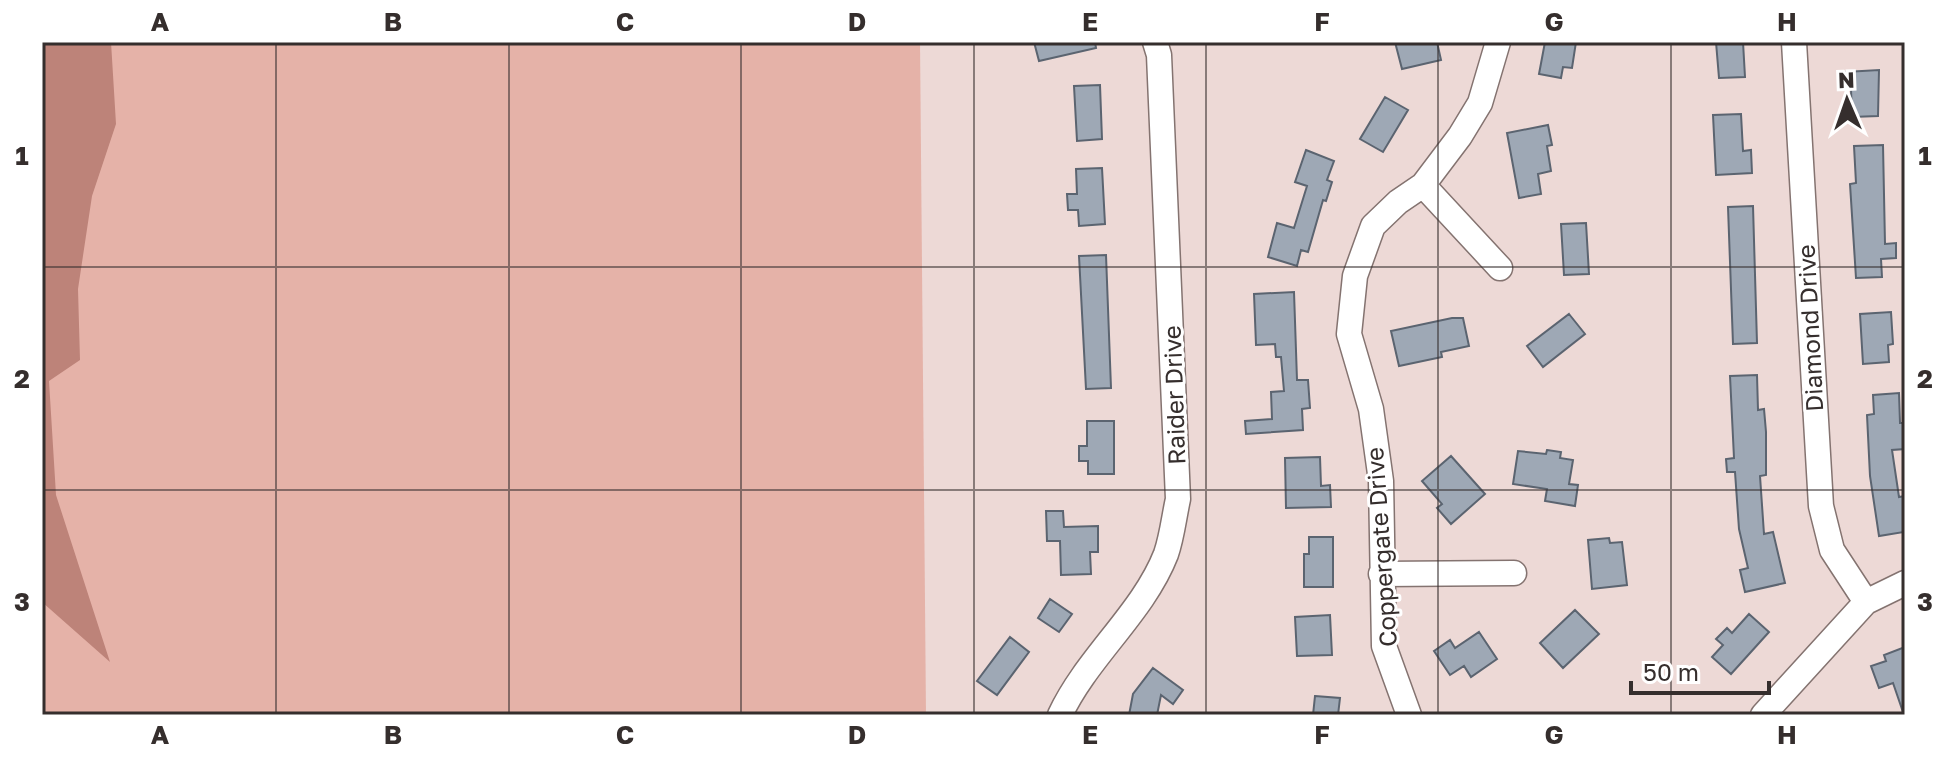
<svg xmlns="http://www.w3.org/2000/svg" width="1947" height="757" font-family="'Golos Text',sans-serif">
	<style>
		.green { fill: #e5b2a8 }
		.water { fill: #bd8379 }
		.building { fill: #9ea8b5; stroke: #5b6470; stroke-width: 2 }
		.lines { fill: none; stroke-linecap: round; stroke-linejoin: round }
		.minor-casing { stroke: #847370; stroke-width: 27 }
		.minor { stroke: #fff; stroke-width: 24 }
		.grid { fill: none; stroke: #352e2d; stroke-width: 2; stroke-opacity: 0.55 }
		.labels { text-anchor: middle; stroke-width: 6; stroke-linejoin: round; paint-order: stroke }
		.street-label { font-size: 24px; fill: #352e2d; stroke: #fff }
		.neatline { fill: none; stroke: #352e2d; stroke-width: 3 }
		.grid-label { font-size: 26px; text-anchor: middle; font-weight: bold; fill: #352e2d }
	</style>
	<rect width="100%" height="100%" fill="#edd9d6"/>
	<path class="green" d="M42 42H920L926 715H42Z"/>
	<path class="water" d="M42 42H111L116 124 92 196 78 289 80 360 49 381 56 495 110 662 42 602Z"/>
	<path class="building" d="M1034 42H1095L1096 48 1039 61Z
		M1395 42H1437L1441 60 1402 69Z
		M1545 42H1576L1572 68 1563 67 1561 78 1539 74Z
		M1716 42H1743L1745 77 1719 78Z
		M1879 70 1878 116 1852 117 1851 89H1846L1845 72Z
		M1100 85 1102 139 1077 141 1074 86Z
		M1385 97 1408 110 1383 152 1360 139Z
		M1741 114 1743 151 1751 150 1752 173 1716 175 1713 115Z
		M1548 125 1552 145 1547 146 1551 171 1538 174 1541 194 1519 198 1507 133Z
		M1883 145 1885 244 1896 243V258L1881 259 1882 277 1856 278 1850 184 1856 183 1854 146Z
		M1306 150 1334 161 1327 180 1332 182 1326 201 1323 200 1308 252 1301 250 1297 266 1268 257 1277 223 1294 228 1307 186 1295 182Z
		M1102 168 1105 224 1079 226 1078 210H1068L1067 194H1077L1076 169Z
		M1753 206 1757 343 1733 344 1728 207Z
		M1586 223 1589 274 1564 275 1561 224Z
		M1106 255 1111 388 1086 389 1079 256Z
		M1294 292 1297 380H1308L1310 408 1302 409 1303 430 1246 434 1245 421 1272 419 1271 392 1284 391 1281 357H1276L1275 344 1256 345 1254 294Z
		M1891 312 1893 344 1888 345 1889 362 1863 364 1860 314Z
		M1569 314 1585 334 1543 367 1527 346Z
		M1452 318H1463L1469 346 1441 352 1442 357 1399 366 1391 331Z
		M1757 375 1758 410 1764 409 1766 432V475L1760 476 1764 534 1773 532 1785 583 1745 592 1740 570 1748 568 1739 529 1735 472H1727L1726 459 1734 458 1730 376Z
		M1899 393 1900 423H1905V449L1892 450 1899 497 1905 496 1904 532 1879 536 1870 476 1867 415 1874 414 1873 395Z
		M1087 421H1114V474H1088V461H1079V446H1087Z
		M1547 450 1561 452 1560 458 1573 460 1569 484 1578 485 1575 506 1545 501 1547 489 1513 484 1518 451 1546 454Z
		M1451 456 1485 494 1451 524 1437 508 1442 504 1422 481Z
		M1320 457 1321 486 1330 485 1331 507 1286 508 1285 458Z
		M1046 511H1063L1064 527 1098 526V552H1090L1091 574 1061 575 1060 541H1047Z
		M1309 537H1333V587H1304V554H1309Z
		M1609 538 1610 543 1622 542 1627 585 1592 589 1588 540Z
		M1050 599 1072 614 1059 632 1038 618Z
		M1575 610 1599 634 1563 668 1540 643Z
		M1749 614 1769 632 1731 674 1712 657 1723 645 1716 639 1727 628 1732 633Z
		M1330 615 1332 655 1297 656 1295 617Z
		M1479 632 1497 659 1471 677 1464 666 1450 675 1434 651 1450 640 1455 648Z
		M1010 637 1029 652 997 695 977 681Z
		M1905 647V712H1903L1893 683 1879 688 1871 666 1886 661 1884 655Z
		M1153 668 1183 690 1173 704 1161 695 1157 715H1129L1133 694Z
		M1315 696 1340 698 1338 715H1313Z"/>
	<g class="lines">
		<defs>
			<path id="minor" d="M1794 42 1821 506 1832 550 1866 602
				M1423 185 1500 268
				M1381 574 1514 573
				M1060 715C1087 657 1143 613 1166 554 1172 537 1174 517 1178 499L1159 55 1155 42
				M1409 715 1384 646 1381 481 1371 409 1349 334 1355 276 1373 226 1398 202 1423 185 1460 136 1480 103 1498 42
				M1763 715 1866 602 1905 583"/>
		</defs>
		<use href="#minor" class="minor-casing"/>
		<use href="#minor" class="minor"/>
	</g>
	<path class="grid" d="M276 42V715M509 42V715M741 42V715M974 42V715M1206 42V715M1438 42V715M1671 42V715M42 267H1905M42 490H1905"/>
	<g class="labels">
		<g class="street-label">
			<text transform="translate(1811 328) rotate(-93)" y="8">Diamond Drive</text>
			<text transform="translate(1175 395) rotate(-92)" y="8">Raider Drive</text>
			<text transform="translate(1382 547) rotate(-94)" y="8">Coppergate Drive</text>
		</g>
	</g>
	<rect width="1947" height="757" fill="none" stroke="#ffffff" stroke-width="88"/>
	<g transform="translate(1847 100) rotate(358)" stroke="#ffffff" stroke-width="6" paint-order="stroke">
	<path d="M0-6L14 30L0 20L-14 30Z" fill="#352e2d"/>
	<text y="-12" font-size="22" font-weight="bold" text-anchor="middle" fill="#352e2d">N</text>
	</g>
	<path d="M1631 681v12h138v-12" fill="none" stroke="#352e2d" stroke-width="4"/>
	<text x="1643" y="681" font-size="24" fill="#352e2d" stroke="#ffffff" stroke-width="6" paint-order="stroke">50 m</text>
	<rect x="44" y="44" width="1859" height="669" class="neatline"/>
	<g class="grid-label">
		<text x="160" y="31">A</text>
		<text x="393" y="31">B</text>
		<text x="625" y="31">C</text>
		<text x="857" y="31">D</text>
		<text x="1090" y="31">E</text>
		<text x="1322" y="31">F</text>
		<text x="1554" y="31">G</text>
		<text x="1787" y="31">H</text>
		<text x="22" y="165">1</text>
		<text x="1925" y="165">1</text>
		<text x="22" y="388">2</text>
		<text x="1925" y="388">2</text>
		<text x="22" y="611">3</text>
		<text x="1925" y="611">3</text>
		<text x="160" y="744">A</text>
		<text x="393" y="744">B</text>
		<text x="625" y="744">C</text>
		<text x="857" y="744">D</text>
		<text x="1090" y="744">E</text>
		<text x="1322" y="744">F</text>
		<text x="1554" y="744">G</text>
		<text x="1787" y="744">H</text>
	</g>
</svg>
